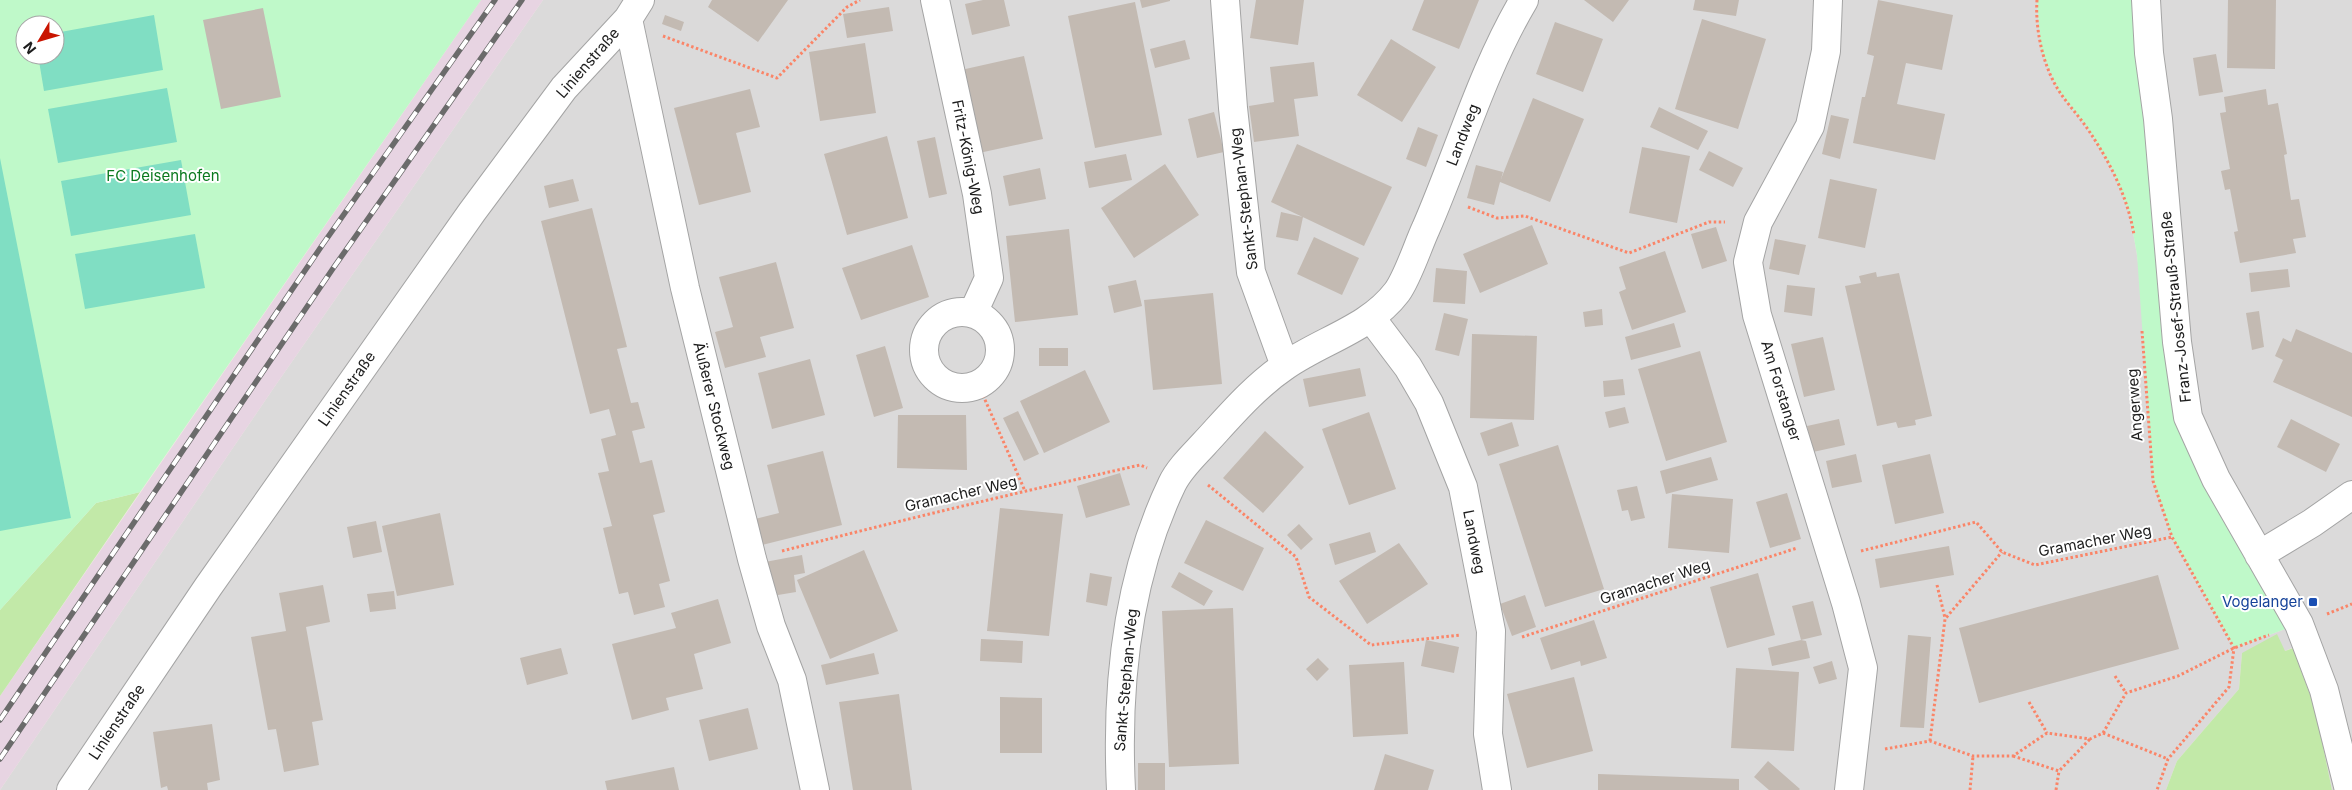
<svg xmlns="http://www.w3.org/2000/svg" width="2352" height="790" font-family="Inter,sans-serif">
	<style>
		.residential { fill: #dbdada }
		.industrial { fill: #e7d4e2 }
		.grass { fill: #c2e9a8 }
		.park { fill: #bff9c9; fill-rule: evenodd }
		.pitch { fill: #80dec3 }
		.building { fill: #c3bab2 }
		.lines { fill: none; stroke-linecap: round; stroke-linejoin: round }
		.street-casing { stroke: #a4a4a4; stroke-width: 30 }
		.path { stroke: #fa8568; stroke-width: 3; stroke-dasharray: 2.5 2.5; stroke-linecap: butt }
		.street { stroke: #fff; stroke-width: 28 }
		.rail-casing { stroke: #6b6b6b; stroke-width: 5.5 }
		.rail { stroke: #fff; stroke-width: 4; stroke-dasharray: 11; stroke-linecap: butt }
		.transit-dot { fill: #1a4fb4; stroke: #fff; stroke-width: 2 }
		.labels { text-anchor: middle; stroke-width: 4; stroke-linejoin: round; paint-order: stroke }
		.street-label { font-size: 15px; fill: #1d1d1d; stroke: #fff }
		.park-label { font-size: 15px; fill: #0b7a1f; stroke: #fff }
		.transit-label { font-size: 15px; fill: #164399; stroke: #fff; text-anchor: end }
	</style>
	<rect width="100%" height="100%" fill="#eeebe2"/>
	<path class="residential" d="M543 0H2037L2041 50 2058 90 2089 130 2113 171 2130 215 2137 255 2172 537 2234 648 2299 624 2188 417 2146 0H2352V790H2332L2315 708 2292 648 2285 651 2242 653 2239 689 2177 761 2166 790H0L273 389Z"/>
	<path class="industrial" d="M481 0H543L273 389 0 790V696Z"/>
	<path class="grass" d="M140 492 0 696V610L96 503Z
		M2277 634 2285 651 2293 648 2315 708 2332 790H2166L2177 761 2239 689 2242 653Z"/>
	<path class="park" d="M0 0H481L140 492 96 503 0 610ZM25 25H55V55H25Z
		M2037 0H2146L2188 417 2299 624 2234 648 2172 537 2153 481 2137 255 2130 215 2113 171 2089 130 2058 90 2041 50Z"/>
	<path class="pitch" d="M154 15 163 70 44 91 38 55H55V33Z
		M167 88 177 142 58 163 48 109Z
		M0 158 71 518 0 531Z
		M181 160 191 215 71 236 61 181Z
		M195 234 205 288 85 309 75 254Z"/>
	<path class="building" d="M712 0H788L758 42 708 7Z
		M983 0H1004L1010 26 972 35 965 4Z
		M1140 0H1170V1L1142 8Z
		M1256 0H1304L1298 45 1250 38Z
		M1424 0H1479L1459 49 1412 30Z
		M1584 0H1629L1613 22Z
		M1695 0H1739L1736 16 1693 10Z
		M1878 0 1953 15 1942 70 1906 63 1897 104 1945 114 1935 160 1853 143 1862 97H1865L1874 56 1867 54Z
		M2228 0H2276L2275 69 2227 68Z
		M1135 2 1162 135 1095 148 1068 16Z
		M889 7 893 31 847 38 843 14Z
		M263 8 281 97 221 109 203 20Z
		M665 15 684 22 681 31 662 24Z
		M1702 19 1766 39 1738 129 1675 109Z
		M1555 22 1603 39 1583 92 1536 74Z
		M1391 39 1436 67 1402 122 1357 95Z
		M1185 40 1190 59 1155 68 1150 49Z
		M865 43 876 113 820 121 809 52Z
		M2216 54 2223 92 2199 96 2193 58Z
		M1024 56 1043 139 979 153 961 70Z
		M1314 62 1318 96 1294 99 1299 136 1254 142 1249 106 1274 102 1270 67Z
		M750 89 760 127 736 133 751 192 699 205 674 108Z
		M2266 89 2268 105 2278 103 2287 154 2284 155 2291 200 2299 199 2306 237 2293 239 2296 253 2240 263 2234 232 2238 231 2230 189 2225 190 2221 171 2230 169 2220 113 2226 112 2224 97Z
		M1533 98 1584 119 1550 202 1500 182 1494 205 1467 198 1476 165 1503 172 1501 179Z
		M1659 107 1708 131 1698 150 1650 127Z
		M1214 112 1224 152 1197 158 1188 119Z
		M1831 115 1849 119 1840 159 1822 154Z
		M1418 127 1438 135 1426 167 1406 159Z
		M887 136 908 218 847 235 824 154Z
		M935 137 947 194 929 198 917 141Z
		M1297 144 1392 187 1364 246 1271 202Z
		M1642 147 1690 156 1677 223 1629 213Z
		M1709 151 1743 168 1733 187 1699 170Z
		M1126 154 1132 180 1089 188 1084 162Z
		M1165 164 1199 215 1134 258 1101 208Z
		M1040 168 1046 199 1009 206 1003 176Z
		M573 179 579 201 549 208 544 186Z
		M1830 179 1877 189 1865 248 1818 238Z
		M592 208 627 347 617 349 631 403 638 402 645 428 632 431 640 463 652 460 665 512 653 515 670 581 659 584 665 607 634 615 628 592 619 594 603 528 612 526 598 473 609 471 601 439 616 435 609 409 590 414 541 221Z
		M1281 212 1303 217 1298 241 1276 237Z
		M1532 225 1548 264 1480 293 1463 254Z
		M1716 227 1727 261 1702 269 1691 234Z
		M1069 229 1078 315 1015 322 1006 236Z
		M1314 237 1359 258 1342 295 1297 274Z
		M1775 239 1806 245 1799 275 1769 269Z
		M912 245 929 297 861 320 842 268Z
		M1665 251 1686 312 1632 330 1619 292 1626 289 1619 267Z
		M776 262 794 328 760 337 766 357 725 368 715 332 733 327 719 277Z
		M1436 268 1467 271 1465 304 1433 302Z
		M2288 269 2290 287 2251 292 2249 273Z
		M1876 272 1877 277 1899 273 1932 416 1915 420 1916 425 1898 428 1896 422 1877 426 1845 286 1861 283 1859 276Z
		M1136 280 1142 306 1114 313 1108 286Z
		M1787 285 1815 288 1812 316 1784 312Z
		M1213 293 1222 384 1153 390 1144 300Z
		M1602 309 1603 325 1585 327 1583 312Z
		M2259 311 2264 347 2252 350 2246 313Z
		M1444 313 1468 319 1459 356 1435 350Z
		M1674 323 1681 347 1631 360 1625 337Z
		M2296 329 2352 353V417L2273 382 2283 360 2275 356 2283 338 2291 342Z
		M1472 334 1537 336 1534 420 1470 418Z
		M1823 337 1835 390 1804 397 1791 344Z
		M885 346 903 408 874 417 856 355Z
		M1039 348H1068V366H1039Z
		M1700 351 1727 442 1666 461 1638 369Z
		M810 359 825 415 772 429 758 373Z
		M1360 368 1366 396 1309 407 1303 379Z
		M1085 370 1110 422 1044 453 1020 401Z
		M1623 379 1625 395 1604 397 1603 381Z
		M1625 407 1629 423 1609 428 1605 412Z
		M1018 411 1039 454 1024 461 1003 418Z
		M1369 412 1396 489 1349 505 1322 429Z
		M898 415H966L967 470 897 468Z
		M1839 419 1845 445 1813 452 1807 426Z
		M2291 419 2340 444 2326 472 2277 447Z
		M1512 422 1519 446 1488 456 1480 433Z
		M1265 431 1304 467 1263 513 1223 478Z
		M1558 445 1604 589 1545 607 1499 464Z
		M823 451 842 525 758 546 751 520 779 513 767 465Z
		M1856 454 1862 482 1832 488 1826 461Z
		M1930 454 1944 513 1895 524 1882 465Z
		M1711 457 1718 480 1666 494 1660 471Z
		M1120 473 1130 505 1086 518 1077 486Z
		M1637 486 1645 518 1631 521 1628 510 1622 511 1617 490Z
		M1787 493 1801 539 1770 548 1756 502Z
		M1672 494 1733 499 1729 553 1668 548Z
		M1000 508 1063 514 1049 636 987 631Z
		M440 513 454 585 397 596 382 526Z
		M1206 520 1264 548 1243 591 1184 563Z
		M376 521 382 552 353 558 347 527Z
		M1299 524 1313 539 1301 550 1287 535Z
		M1370 532 1376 552 1335 565 1329 544Z
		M1399 543 1428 584 1367 624 1339 581Z
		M1949 546 1954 575 1880 588 1875 559Z
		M864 550 898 631 830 659 797 580Z
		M802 555 805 573 794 575 796 592 772 596 765 562Z
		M1179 572 1213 591 1204 606 1171 587Z
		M1090 573 1112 577 1107 606 1086 602Z
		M1758 573 1775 635 1727 648 1710 587Z
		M2158 575 2179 649 1979 703 1959 628Z
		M323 585 330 622 306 627 323 720 312 722 319 765 284 772 276 729 268 730 251 637 286 631 279 593Z
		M394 591 396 609 370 612 367 594Z
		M1525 595 1536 627 1512 636 1500 604Z
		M718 599 731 643 694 654 703 689 666 698 669 710 632 720 612 644 676 628 671 613Z
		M1813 601 1822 635 1801 640 1806 641 1810 658 1772 666 1768 648 1801 640 1792 606Z
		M1233 608 1239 764 1169 767 1162 611Z
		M1594 620 1607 658 1581 666 1580 661 1551 670 1540 638Z
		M1908 635 1931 637 1924 728 1900 727Z
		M981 639 1023 641 1022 663 980 661Z
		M1426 640 1459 647 1454 673 1421 666Z
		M561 648 568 674 527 685 520 658Z
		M874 653 879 674 826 685 821 665Z
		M1318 658 1329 669 1317 681 1306 669Z
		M1832 661 1837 679 1819 684 1813 667Z
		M1404 662 1408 734 1353 737 1349 665Z
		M1736 668 1799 672 1794 751 1731 748Z
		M1574 677 1593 751 1527 768 1507 694Z
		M899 694 912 790H853L839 702Z
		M1000 697 1042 698V753H1000Z
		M748 708 758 749 709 761 699 720Z
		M212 724 220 780 207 783 208 790H168L167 786 161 788 153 732Z
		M1385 754 1434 770 1428 790H1374Z
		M1768 761 1800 789 1799 790H1769L1754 777Z
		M1138 763H1165V790H1138Z
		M674 767 679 790H607L605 781Z
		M1598 774 1739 779V790H1598Z"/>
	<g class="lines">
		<defs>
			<path id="street" d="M935 0 977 194 989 278 973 313
				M1225 0 1233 108 1251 272 1285 366
				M1828 0 1826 51 1810 126 1758 222 1748 262 1757 315 1846 603 1863 668 1849 790
				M2146 0 2149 53 2158 119 2177 342 2188 417 2216 479 2299 624 2324 690 2349 790
				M628 19 685 288 752 559 771 626 792 680 815 790
				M924 350a38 38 0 1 1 76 0a38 38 0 1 1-76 0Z
				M1371 318 1408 367 1429 403 1463 487 1491 631 1488 734 1497 790
				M2259 555 2312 523 2352 495
				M71 790 208 587 472 212 564 88 628 19 640 0
				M1121 790C1116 688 1127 578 1172 484 1179 469 1193 456 1204 444 1229 417 1254 387 1285 366 1322 340 1369 329 1397 292 1408 277 1418 245 1426 228 1459 152 1482 71 1524 0"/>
		</defs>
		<use href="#street" class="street-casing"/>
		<path class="path" d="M2037 0C2035 30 2043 66 2059 91 2068 105 2080 117 2089 131 2110 162 2128 198 2134 235
			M663 36 777 78 847 7 860 0
			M1468 207 1497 218 1525 216 1629 253 1709 222H1725
			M2142 331 2153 481 2172 537 2234 648 2229 687 2168 759 2157 790
			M979 386 1025 491
			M1208 485 1296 557 1309 597 1371 645 1460 635
			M782 551C901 520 1020 492 1140 465L1147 468
			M1861 551 1976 522 2002 552 2035 565 2172 537
			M1937 585 1945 618
			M2327 614 2352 604
			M1522 637 1797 548
			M2115 676 2126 693
			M2029 702 2047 733
			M2103 733 2168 759
			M1930 741 1945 619 2002 552
			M1885 749 1930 741 1973 756H2013L2047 733 2090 739 2103 733 2126 693 2178 676 2234 648 2269 635
			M2013 756 2059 771 2090 739
			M1970 790 1973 756
			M2056 790 2059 771"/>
		<use href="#street" class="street"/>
		<defs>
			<path id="rail" d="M0 720 323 244 495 0
				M0 759 334 267 522 0"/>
		</defs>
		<use href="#rail" class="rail-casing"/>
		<use href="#rail" class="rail"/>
	</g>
	<rect class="transit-dot" x="2308" y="597" width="10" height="10" rx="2.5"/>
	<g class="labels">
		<g class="street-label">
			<text transform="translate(588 63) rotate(-49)" y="5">Linienstraße</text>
			<text transform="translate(1463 135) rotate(-69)" y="5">Landweg</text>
			<text transform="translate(968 157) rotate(79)" y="5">Fritz-König-Weg</text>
			<text transform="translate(1244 199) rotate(-97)" y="5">Sankt-Stephan-Weg</text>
			<text transform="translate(2176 307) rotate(-96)" y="5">Franz-Josef-Strauß-Straße</text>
			<text transform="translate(347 389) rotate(-55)" y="5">Linienstraße</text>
			<text transform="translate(1781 391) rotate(73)" y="5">Am Forstanger</text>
			<text transform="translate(2135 405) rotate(-94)" y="5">Angerweg</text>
			<text transform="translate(714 406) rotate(76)" y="5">Äußerer Stockweg</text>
			<text transform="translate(961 494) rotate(-13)" y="5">Gramacher Weg</text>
			<text transform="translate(2095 541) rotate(-11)" y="5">Gramacher Weg</text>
			<text transform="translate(1474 542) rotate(79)" y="5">Landweg</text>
			<text transform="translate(1655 582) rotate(-18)" y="5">Gramacher Weg</text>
			<text transform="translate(1126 680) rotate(-85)" y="5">Sankt-Stephan-Weg</text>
			<text transform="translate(117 722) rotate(-56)" y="5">Linienstraße</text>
		</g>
		<g class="park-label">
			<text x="163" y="181">FC Deisenhofen</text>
		</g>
		<g class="transit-label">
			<text x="2303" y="607">Vogelanger</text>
		</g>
	</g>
	<g transform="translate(40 40) rotate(232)"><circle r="24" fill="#ffffff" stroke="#a5a5a5"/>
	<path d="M0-4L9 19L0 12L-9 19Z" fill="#c91400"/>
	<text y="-8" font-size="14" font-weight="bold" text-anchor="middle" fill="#1d1d1d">N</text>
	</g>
</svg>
